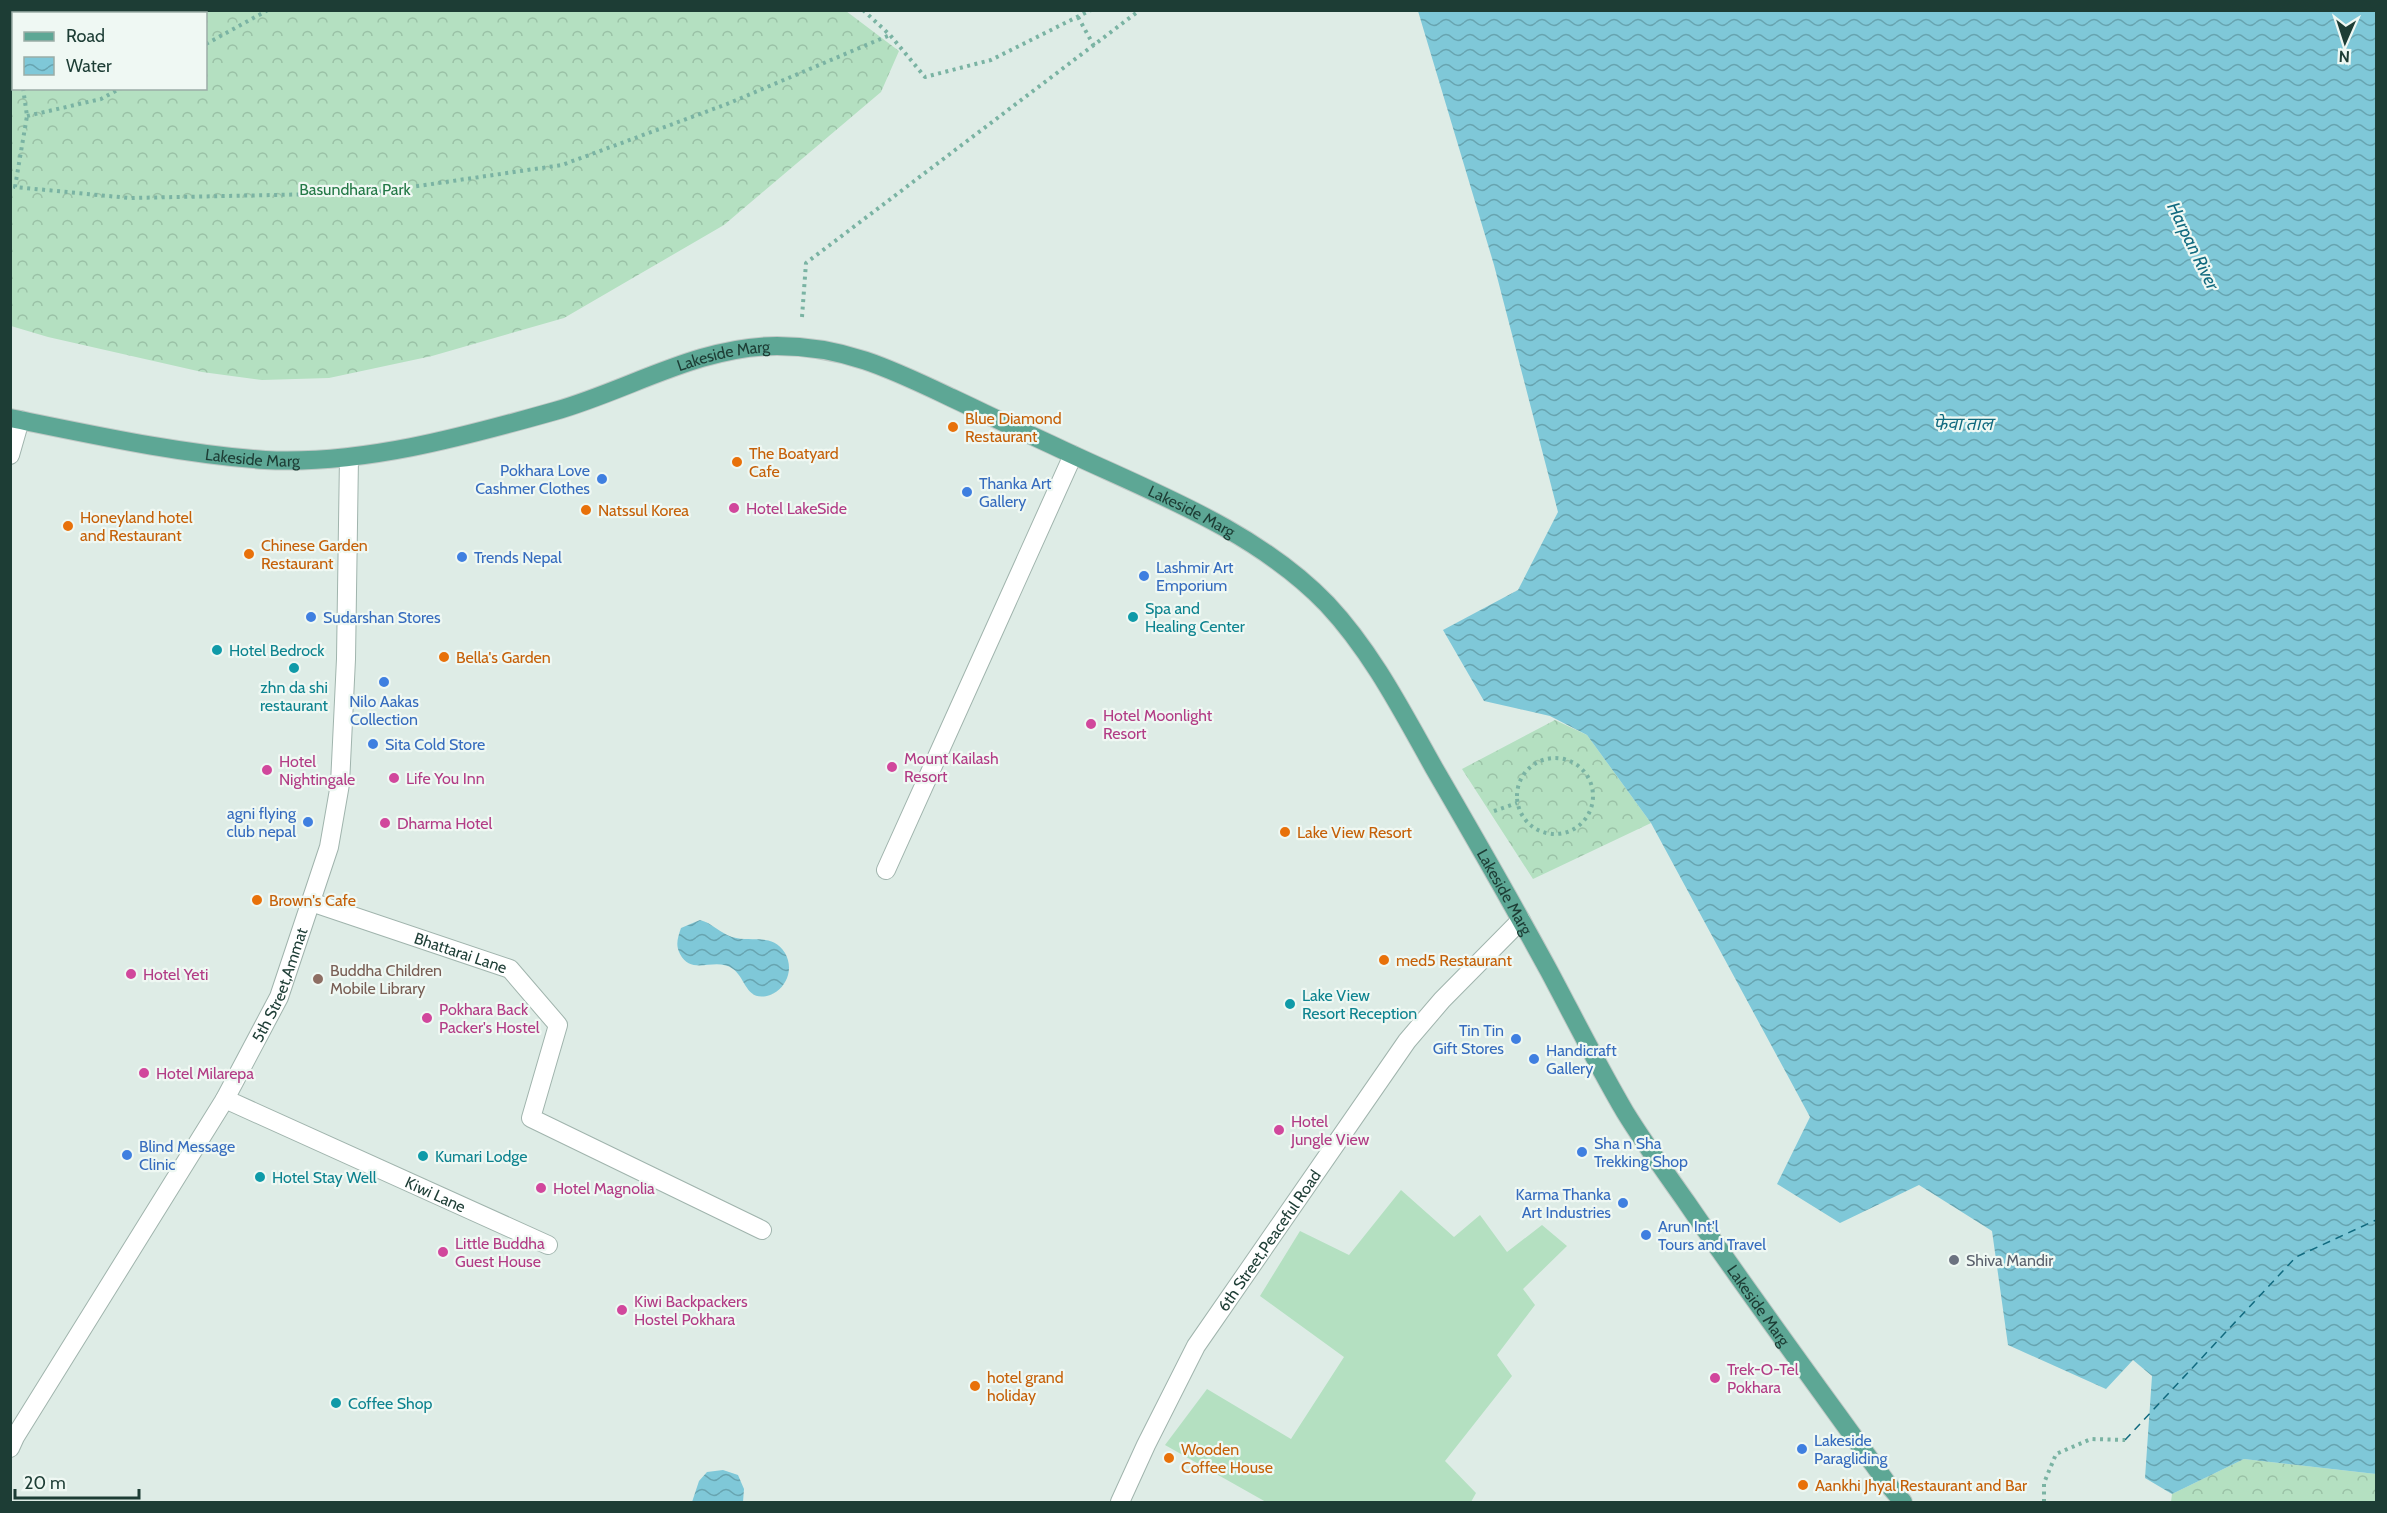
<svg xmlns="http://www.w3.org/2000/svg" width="2387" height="1513" font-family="Cabin,'Noto Sans Devanagari',sans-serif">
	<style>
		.grass { fill: #b4e0c1 }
		.forest { fill: url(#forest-crowns); fill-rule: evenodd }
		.water { fill: url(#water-waves) }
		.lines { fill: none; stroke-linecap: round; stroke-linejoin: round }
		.ferry { stroke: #116a7f; stroke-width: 1.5; stroke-dasharray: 8 6; stroke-linecap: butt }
		.service-casing { stroke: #a0b4ad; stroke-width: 20 }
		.minor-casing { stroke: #a0b4ad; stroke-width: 20 }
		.primary-casing { stroke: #c0c9c6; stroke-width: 20 }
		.path { stroke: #7ab3a3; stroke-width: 4; stroke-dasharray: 3 4.5; stroke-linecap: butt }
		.service { stroke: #fff; stroke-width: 18 }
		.minor { stroke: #fff; stroke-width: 18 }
		.primary { stroke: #5da795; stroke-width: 18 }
		.food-dot { fill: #e8710a; stroke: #eff8f3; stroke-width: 2 }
		.shop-dot { fill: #3f7fe0; stroke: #eff8f3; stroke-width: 2 }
		.hotel-dot { fill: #d1479c; stroke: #eff8f3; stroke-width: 2 }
		.culture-dot { fill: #0f9aa8; stroke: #eff8f3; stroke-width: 2 }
		.education-dot { fill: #8d6e63; stroke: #eff8f3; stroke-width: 2 }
		.worship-dot { fill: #6b7280; stroke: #eff8f3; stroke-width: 2 }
		.labels { text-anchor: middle; stroke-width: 4.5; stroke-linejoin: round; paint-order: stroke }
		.park-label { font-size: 16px; fill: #237846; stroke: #eff8f3 }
		.street-label { font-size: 16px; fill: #1d3d35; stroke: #eff8f3 }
		.food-label { font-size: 16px; fill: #c56008; stroke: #eff8f3; text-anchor: start }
		.shop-label { font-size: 16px; fill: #366cbe; stroke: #eff8f3; text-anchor: start }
		.hotel-label { font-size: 16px; fill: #b23c85; stroke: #eff8f3; text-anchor: start }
		.culture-label { font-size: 16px; fill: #0d838f; stroke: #eff8f3; text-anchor: start }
		.education-label { font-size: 16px; fill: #785e54; stroke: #eff8f3; text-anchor: start }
		.worship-label { font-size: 16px; fill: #5b616d; stroke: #eff8f3; text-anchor: start }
		.water-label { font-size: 18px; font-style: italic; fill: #116a7f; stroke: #eff8f3 }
	</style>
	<defs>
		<pattern id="forest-crowns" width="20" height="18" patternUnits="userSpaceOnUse" patternTransform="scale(1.5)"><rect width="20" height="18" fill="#b4e0c1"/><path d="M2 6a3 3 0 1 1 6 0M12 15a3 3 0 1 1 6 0" fill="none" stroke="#9ac1a6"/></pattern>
		<pattern id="water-waves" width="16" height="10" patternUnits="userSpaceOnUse" patternTransform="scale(1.5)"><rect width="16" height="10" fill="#7fc8d8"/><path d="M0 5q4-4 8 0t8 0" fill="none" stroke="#67a4b0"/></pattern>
	</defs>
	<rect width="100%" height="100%" fill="#deece6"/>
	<path class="grass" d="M1401 1190 1454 1237 1480 1215 1507 1252 1542 1225 1567 1246 1523 1289 1535 1305 1497 1355 1512 1376 1445 1461 1476 1493 1471 1502H1266L1165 1445 1207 1389 1291 1439 1344 1357 1260 1296 1300 1231 1349 1255Z"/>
	<path class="forest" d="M846 11 899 51 881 92 724 225 564 318 432 356 329 378 262 380 202 372 48 337 11 326V11ZM14 14H206V88H14Z
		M1555 720 1587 735 1651 823 1533 879 1462 769Z
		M2244 1459 2376 1474V1502H2171L2172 1494Z"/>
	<path class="water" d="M1418 11H2376V1474L2244 1459 2172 1494 2145 1478 2152 1376 2133 1360 2106 1389 2008 1345 1992 1231 1919 1185 1840 1223 1777 1184 1810 1117 1651 823 1587 735 1550 716 1484 701 1443 630 1518 590 1558 512 1494 265Z
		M700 920C712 923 720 933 732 937 752 943 772 932 785 953 789 960 790 968 788 975 786 983 779 992 770 995 746 1003 746 978 733 969 715 956 692 977 680 954 675 945 678 937 681 928Z
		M723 1470 738 1475 744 1489 743 1502H692L699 1481 707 1472Z"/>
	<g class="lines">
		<path class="ferry" d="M2125 1440 2296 1257 2376 1220"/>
		<defs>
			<path id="service" d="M10 455 20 420
				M886 870 1073 455"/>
			<g id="minor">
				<path id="s1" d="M311 902 510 969 558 1025 531 1118 762 1230"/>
				<path id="s2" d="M225 1099 548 1245"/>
				<path id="s3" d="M10 1448 15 1437 225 1099 279 997 329 847 340 784 346 659 349 457"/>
				<path id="s4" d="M1120 1502 1146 1445 1196 1346 1407 1041 1442 1000 1521 920"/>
			</g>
			<g id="primary">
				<path id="s5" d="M10 418C94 435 180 454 265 460 361 465 463 437 555 411 629 390 698 346 777 346 845 346 893 370 952 398 986 414 1019 430 1052 445 1146 490 1254 528 1327 604 1372 652 1402 711 1434 768 1473 835 1512 903 1549 971 1574 1018 1598 1066 1625 1112 1644 1143 1666 1173 1687 1203 1752 1298 1820 1390 1887 1483L1903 1502"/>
			</g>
		</defs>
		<use href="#service" class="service-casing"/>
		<use href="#minor" class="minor-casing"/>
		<use href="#primary" class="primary-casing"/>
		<path class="path" d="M863 10 890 35 925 77 991 60 1091 10
			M21 14 25 10
			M1078 17 1094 46
			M10 20 14 18
			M206 44 268 10
			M23 88 27 116 15 187 129 198 370 193 562 165 727 104 890 35
			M27 116 101 99 121 88
			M802 317 806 263 1140 10
			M1517 796a38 38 0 1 1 76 0a38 38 0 1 1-76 0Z
			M1494 811 1517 803
			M2044 1502V1483L2056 1454 2091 1439 2125 1440"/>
		<use href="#service" class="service"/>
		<use href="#minor" class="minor"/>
		<use href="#primary" class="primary"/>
	</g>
	<g class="food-dot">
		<circle cx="953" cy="427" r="6"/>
		<circle cx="737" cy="462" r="6"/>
		<circle cx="586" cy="510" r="6"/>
		<circle cx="68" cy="526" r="6"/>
		<circle cx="249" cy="554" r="6"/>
		<circle cx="444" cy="657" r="6"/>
		<circle cx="1285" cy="832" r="6"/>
		<circle cx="257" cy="900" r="6"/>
		<circle cx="1384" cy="960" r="6"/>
		<circle cx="975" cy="1386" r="6"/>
		<circle cx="1169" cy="1458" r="6"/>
		<circle cx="1803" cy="1485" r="6"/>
	</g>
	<g class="shop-dot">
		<circle cx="602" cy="479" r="6"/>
		<circle cx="967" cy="492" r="6"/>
		<circle cx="462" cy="557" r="6"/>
		<circle cx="1144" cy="576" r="6"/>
		<circle cx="311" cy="617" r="6"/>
		<circle cx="384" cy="682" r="6"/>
		<circle cx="373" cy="744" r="6"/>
		<circle cx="308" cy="822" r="6"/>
		<circle cx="1516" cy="1039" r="6"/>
		<circle cx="1534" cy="1059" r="6"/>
		<circle cx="1582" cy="1152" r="6"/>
		<circle cx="127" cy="1155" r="6"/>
		<circle cx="1623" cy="1203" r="6"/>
		<circle cx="1646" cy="1235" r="6"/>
		<circle cx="1802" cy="1449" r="6"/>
	</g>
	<g class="hotel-dot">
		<circle cx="734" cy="508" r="6"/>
		<circle cx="1091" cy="724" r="6"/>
		<circle cx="892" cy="767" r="6"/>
		<circle cx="267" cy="770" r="6"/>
		<circle cx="394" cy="778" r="6"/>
		<circle cx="385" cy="823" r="6"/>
		<circle cx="131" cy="974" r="6"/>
		<circle cx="427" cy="1018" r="6"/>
		<circle cx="144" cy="1073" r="6"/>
		<circle cx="1279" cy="1130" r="6"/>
		<circle cx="541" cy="1188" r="6"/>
		<circle cx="443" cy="1252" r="6"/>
		<circle cx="622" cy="1310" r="6"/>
		<circle cx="1715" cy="1378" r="6"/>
	</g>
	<g class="culture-dot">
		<circle cx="1133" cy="617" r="6"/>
		<circle cx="217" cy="650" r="6"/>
		<circle cx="294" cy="668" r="6"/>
		<circle cx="1290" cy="1004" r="6"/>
		<circle cx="423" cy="1156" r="6"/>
		<circle cx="260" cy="1177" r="6"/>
		<circle cx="336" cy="1403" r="6"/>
	</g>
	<circle class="education-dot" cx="318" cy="979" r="6"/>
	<circle class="worship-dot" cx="1954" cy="1260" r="6"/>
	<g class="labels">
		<g class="park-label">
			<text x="355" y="195">Basundhara Park</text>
		</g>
		<g class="street-label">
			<text dy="6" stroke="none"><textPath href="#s5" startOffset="732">Lakeside Marg</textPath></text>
			<text dy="6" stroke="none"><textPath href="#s5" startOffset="246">Lakeside Marg</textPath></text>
			<text dy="6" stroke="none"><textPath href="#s5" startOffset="1236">Lakeside Marg</textPath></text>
			<text dy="6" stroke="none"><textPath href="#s5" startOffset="1740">Lakeside Marg</textPath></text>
			<text dy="6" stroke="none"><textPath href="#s1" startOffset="158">Bhattarai Lane</textPath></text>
			<text dy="6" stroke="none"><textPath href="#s3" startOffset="537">5th Street,Ammat</textPath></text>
			<text dy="6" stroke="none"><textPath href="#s2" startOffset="231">Kiwi Lane</textPath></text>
			<text dy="6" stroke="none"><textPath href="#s4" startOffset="302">6th Street,Peaceful Road</textPath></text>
			<text dy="6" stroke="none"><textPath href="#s5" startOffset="2226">Lakeside Marg</textPath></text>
		</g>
		<g class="food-label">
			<text x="965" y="424">Blue Diamond<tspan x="965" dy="18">Restaurant</tspan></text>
			<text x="749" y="459">The Boatyard<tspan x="749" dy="18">Cafe</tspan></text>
			<text x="598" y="516">Natssul Korea</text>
			<text x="80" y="523">Honeyland hotel<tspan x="80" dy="18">and Restaurant</tspan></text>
			<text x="261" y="551">Chinese Garden<tspan x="261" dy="18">Restaurant</tspan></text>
			<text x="456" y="663">Bella's Garden</text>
			<text x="1297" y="838">Lake View Resort</text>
			<text x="269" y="906">Brown's Cafe</text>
			<text x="1396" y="966">med5 Restaurant</text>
			<text x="987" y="1383">hotel grand<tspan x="987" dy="18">holiday</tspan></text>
			<text x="1181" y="1455">Wooden<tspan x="1181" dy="18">Coffee House</tspan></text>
			<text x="1815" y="1491">Aankhi Jhyal Restaurant and Bar</text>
		</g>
		<g class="shop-label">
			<text x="590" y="476" text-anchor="end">Pokhara Love<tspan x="590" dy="18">Cashmer Clothes</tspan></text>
			<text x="979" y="489">Thanka Art<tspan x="979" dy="18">Gallery</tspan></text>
			<text x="474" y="563">Trends Nepal</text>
			<text x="1156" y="573">Lashmir Art<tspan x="1156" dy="18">Emporium</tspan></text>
			<text x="323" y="623">Sudarshan Stores</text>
			<text x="384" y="707" text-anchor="middle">Nilo Aakas<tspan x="384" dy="18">Collection</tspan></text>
			<text x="385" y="750">Sita Cold Store</text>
			<text x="296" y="819" text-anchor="end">agni flying<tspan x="296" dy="18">club nepal</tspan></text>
			<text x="1504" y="1036" text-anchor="end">Tin Tin<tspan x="1504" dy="18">Gift Stores</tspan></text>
			<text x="1546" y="1056">Handicraft<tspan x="1546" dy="18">Gallery</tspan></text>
			<text x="1594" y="1149">Sha n Sha<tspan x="1594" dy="18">Trekking Shop</tspan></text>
			<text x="139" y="1152">Blind Message<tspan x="139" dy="18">Clinic</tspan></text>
			<text x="1611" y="1200" text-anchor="end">Karma Thanka<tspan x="1611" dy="18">Art Industries</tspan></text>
			<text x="1658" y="1232">Arun Int'l<tspan x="1658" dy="18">Tours and Travel</tspan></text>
			<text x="1814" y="1446">Lakeside<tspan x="1814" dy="18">Paragliding</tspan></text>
		</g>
		<g class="hotel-label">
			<text x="746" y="514">Hotel LakeSide</text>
			<text x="1103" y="721">Hotel Moonlight<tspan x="1103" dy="18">Resort</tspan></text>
			<text x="904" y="764">Mount Kailash<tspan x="904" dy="18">Resort</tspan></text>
			<text x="279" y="767">Hotel<tspan x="279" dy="18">Nightingale</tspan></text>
			<text x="406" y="784">Life You Inn</text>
			<text x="397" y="829">Dharma Hotel</text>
			<text x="143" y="980">Hotel Yeti</text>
			<text x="439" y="1015">Pokhara Back<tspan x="439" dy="18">Packer's Hostel</tspan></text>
			<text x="156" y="1079">Hotel Milarepa</text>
			<text x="1291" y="1127">Hotel<tspan x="1291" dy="18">Jungle View</tspan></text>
			<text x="553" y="1194">Hotel Magnolia</text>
			<text x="455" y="1249">Little Buddha<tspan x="455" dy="18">Guest House</tspan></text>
			<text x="634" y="1307">Kiwi Backpackers<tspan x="634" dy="18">Hostel Pokhara</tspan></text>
			<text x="1727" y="1375">Trek-O-Tel<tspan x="1727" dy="18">Pokhara</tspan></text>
		</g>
		<g class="culture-label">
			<text x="1145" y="614">Spa and<tspan x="1145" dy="18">Healing Center</tspan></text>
			<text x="229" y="656">Hotel Bedrock</text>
			<text x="294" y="693" text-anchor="middle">zhn da shi<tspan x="294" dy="18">restaurant</tspan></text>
			<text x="1302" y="1001">Lake View<tspan x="1302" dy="18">Resort Reception</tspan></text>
			<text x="435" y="1162">Kumari Lodge</text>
			<text x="272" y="1183">Hotel Stay Well</text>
			<text x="348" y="1409">Coffee Shop</text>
		</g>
		<g class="education-label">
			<text x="330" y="976">Buddha Children<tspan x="330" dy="18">Mobile Library</tspan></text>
		</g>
		<g class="worship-label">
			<text x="1966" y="1266">Shiva Mandir</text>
		</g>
		<g class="water-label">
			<text transform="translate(2193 246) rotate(64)" y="6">Harpan River</text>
			<text x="1963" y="430">फेवा ताल</text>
		</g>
	</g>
	<rect width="2387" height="1513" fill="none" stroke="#1d3d35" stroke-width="24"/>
	<rect x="12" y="12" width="195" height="78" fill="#eff8f3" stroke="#9bada7" stroke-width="1.5"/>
	<rect x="24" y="32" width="30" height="9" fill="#5da795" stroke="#9bada7" stroke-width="1.5"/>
	<text x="66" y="42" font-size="18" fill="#1d3d35">Road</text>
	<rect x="24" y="57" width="30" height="18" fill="url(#water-waves)" stroke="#9bada7" stroke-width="1.5"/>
	<text x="66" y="72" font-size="18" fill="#1d3d35">Water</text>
	<g transform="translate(2345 42) rotate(183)" stroke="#eff8f3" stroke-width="4.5" paint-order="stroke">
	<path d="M0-4.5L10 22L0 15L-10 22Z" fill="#1d3d35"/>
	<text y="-9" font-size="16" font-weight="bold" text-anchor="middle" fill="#1d3d35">N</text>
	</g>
	<path d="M15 1489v9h124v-9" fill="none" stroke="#1d3d35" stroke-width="3"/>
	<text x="24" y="1489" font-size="18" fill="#1d3d35" stroke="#eff8f3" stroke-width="4.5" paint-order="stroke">20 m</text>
</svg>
